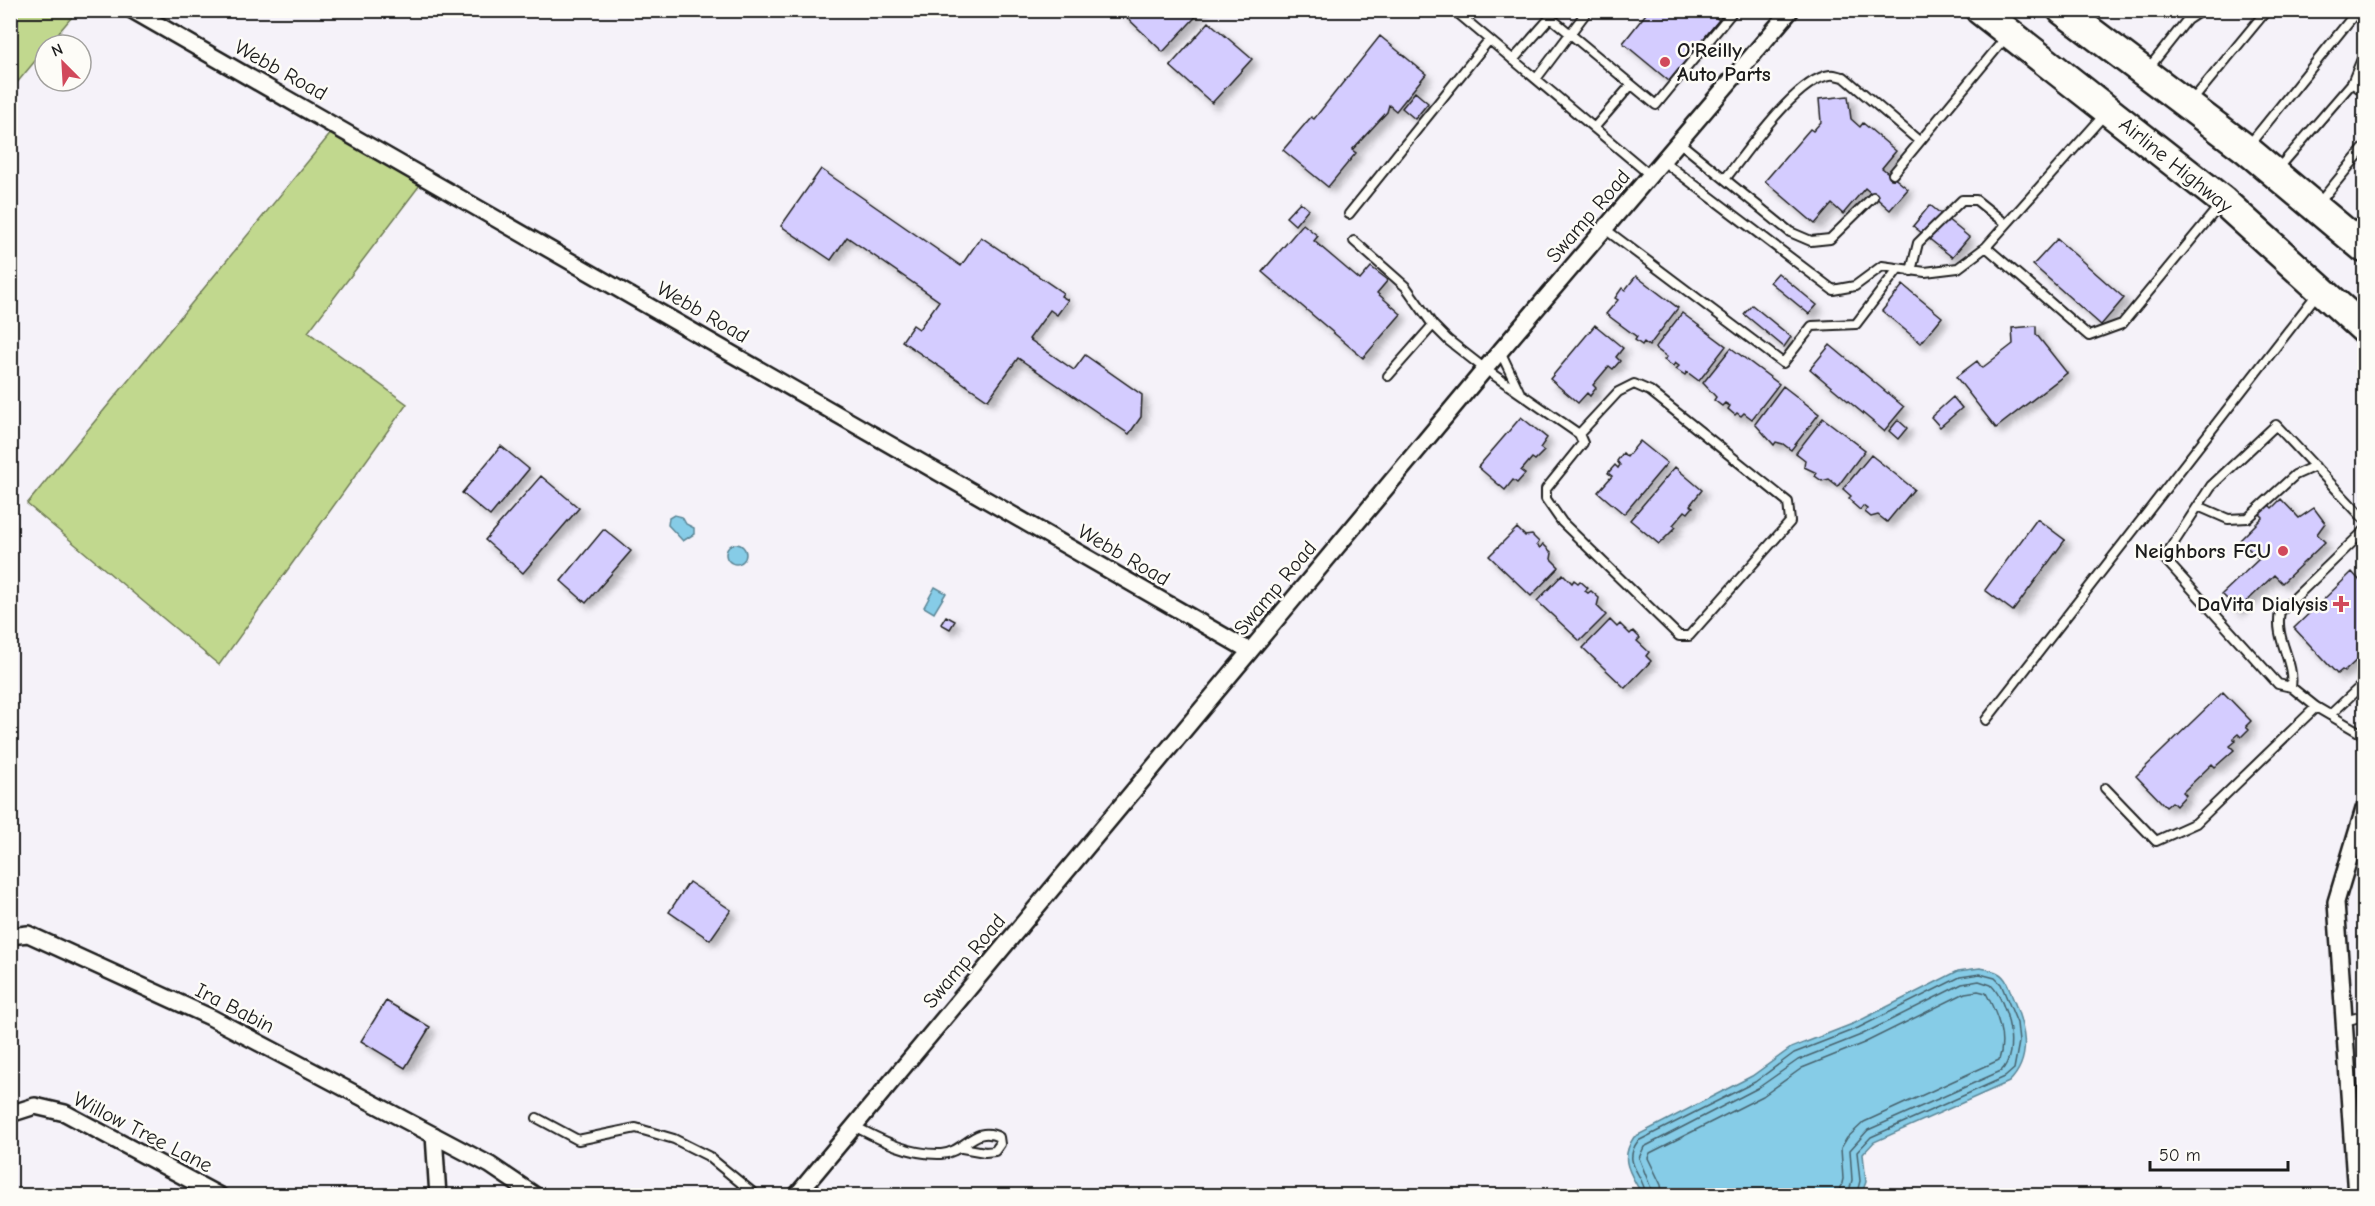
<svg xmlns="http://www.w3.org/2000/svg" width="2375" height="1206" font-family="'Comic Neue',sans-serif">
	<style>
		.green { fill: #c1d88e; stroke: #6e7a55; stroke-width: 1.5 }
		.water { fill: #86cce7; stroke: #5c8696; stroke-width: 1.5 }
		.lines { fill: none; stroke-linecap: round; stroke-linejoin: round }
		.shore { stroke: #46626d; stroke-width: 1.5 }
		.building { fill: #d4ccff; stroke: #1c1c1c; stroke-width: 1.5; filter: url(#shadow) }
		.lane-casing { stroke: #1c1c1c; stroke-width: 12 }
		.street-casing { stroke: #1c1c1c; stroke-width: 20 }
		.highway-casing { stroke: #1c1c1c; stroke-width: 33 }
		.lane { stroke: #fdfcf7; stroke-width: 8 }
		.street { stroke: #fdfcf7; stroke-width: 15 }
		.highway { stroke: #fdfcf7; stroke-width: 28 }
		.poi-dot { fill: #d1495b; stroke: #fdfcf7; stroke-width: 2 }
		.labels { text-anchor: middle; stroke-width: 5; stroke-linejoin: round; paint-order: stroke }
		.poi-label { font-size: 21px; font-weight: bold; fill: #1c1c1c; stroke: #fdfcf7; text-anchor: end }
		.street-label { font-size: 21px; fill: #1c1c1c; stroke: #fdfcf7 }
	</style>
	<defs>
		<filter id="shadow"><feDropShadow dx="5.5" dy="5.5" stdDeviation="3" flood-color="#0004"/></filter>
	</defs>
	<rect width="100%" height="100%" fill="#f5f2f9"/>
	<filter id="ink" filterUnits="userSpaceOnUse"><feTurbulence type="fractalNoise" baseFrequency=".0167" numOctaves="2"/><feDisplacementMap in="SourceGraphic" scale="12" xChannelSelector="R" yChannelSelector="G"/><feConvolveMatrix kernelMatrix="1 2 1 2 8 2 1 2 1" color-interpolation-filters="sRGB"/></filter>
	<g filter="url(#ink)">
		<path class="green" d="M11 10 77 11 48 45H45V49L11 90Z
			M332 132 423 181 308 332 407 404 219 665 27 504Z"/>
		<path class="water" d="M674 515 682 517 686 524 694 528V534L683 541 668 525 669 518Z
			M726 554a10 10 0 1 1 20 0a10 10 0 1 1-20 0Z
			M935 587 946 593 934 613 924 607Z
			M1980 968C1985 969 1993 970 1998 973 2006 977 2009 987 2012 996 2024 1025 2034 1057 2009 1082L1874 1142 1863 1154 1866 1182 1861 1195H1642C1631 1173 1618 1161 1634 1137L1752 1076 1791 1048 1855 1023 1958 971Z"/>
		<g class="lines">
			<path class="shore" d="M1646 1196C1644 1173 1621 1164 1638 1141L1755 1082 1794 1053 1858 1028 1960 977 1980 974 1995 978 2001 984 2017 1023 2019 1042 2014 1069 2005 1077 1871 1137 1857 1152 1860 1181 1856 1196
				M1654 1196 1639 1158 1644 1147 1758 1088 1798 1060 1861 1035 1962 984 1979 981 1991 985C2008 1002 2020 1053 2001 1071L1868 1130 1850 1150 1852 1180 1848 1196
				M1663 1196 1661 1185 1648 1158 1650 1153 1763 1096 1802 1068 1864 1043 1965 993 1978 991 1986 993C1997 1014 2007 1037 1999 1060L1864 1122 1847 1138 1841 1148 1843 1179 1839 1196"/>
		</g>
		<path class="building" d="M1119 10H1202L1163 52Z
			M1649 10H1707L1719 20 1669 81 1623 43Z
			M1209 22 1252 59 1212 103 1170 66Z
			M1380 36 1426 74 1396 111 1389 105 1387 112 1352 150 1356 153 1328 187 1283 150 1311 117 1314 119Z
			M1415 92 1428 103 1415 119 1402 108Z
			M1848 96 1851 119 1860 127 1863 123 1896 151 1882 168 1908 189 1890 210 1865 188 1843 214 1832 204 1815 224 1765 181 1810 129 1813 131 1821 122 1819 99Z
			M821 169 961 266 981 237 1063 293 1061 296 1068 300 1057 315 1050 310 1029 339 1074 370 1085 355 1142 395 1141 417 1129 434 1018 358 988 400 902 341 913 325 919 329 939 301 847 237 831 260 781 226Z
			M1300 202 1308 209 1295 225 1286 217Z
			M1930 205 1969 237 1952 257 1913 226Z
			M1303 224 1318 236 1314 241 1360 280 1371 267 1388 280 1377 293 1401 314 1363 358 1262 272Z
			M2057 239 2124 298 2101 325 2033 265Z
			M1778 273 1817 305 1809 314 1770 282Z
			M1636 276 1678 308 1649 346 1644 342 1642 345 1635 340 1637 337 1606 314 1618 300 1615 298 1622 288 1625 290Z
			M1903 285 1942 317 1921 343 1882 311Z
			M1752 305 1791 337 1784 347 1744 314Z
			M1682 313 1726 346 1699 381 1687 372 1685 375 1676 369 1679 366 1675 363 1673 366 1664 360 1667 357 1655 348Z
			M1595 325 1623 348 1616 357 1620 361 1613 369 1609 366 1593 385 1596 388 1590 396 1587 393 1578 403 1550 379Z
			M2036 326V334L2067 373 1996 428 1956 377 1977 361 1982 368 2013 344 2012 328Z
			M1830 345 1904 407 1884 431 1810 369Z
			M1731 348 1779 384 1752 419 1744 413 1741 416 1737 413 1735 415 1728 409 1730 406 1725 403 1722 406 1714 400 1716 397 1703 383Z
			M1783 386 1819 414 1791 450 1783 444 1776 442 1774 445 1755 424Z
			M1953 397 1962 408 1940 427 1931 417Z
			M1521 417 1547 438 1540 448 1544 451 1535 460 1532 458 1521 471 1525 474 1517 483 1513 480 1505 490 1478 467Z
			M1823 418 1865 450 1838 486 1829 479 1822 481 1815 476 1817 473 1804 467 1805 460 1796 453Z
			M1898 420 1907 428 1898 439 1889 431Z
			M1640 441 1667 463 1624 514 1598 492 1612 476 1608 473 1615 465 1618 468 1620 465 1617 461 1623 453 1627 457Z
			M501 446 529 469 490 516 462 493Z
			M1871 455 1914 489 1887 522 1878 515 1871 517 1865 512 1867 509 1863 506 1860 510 1852 503 1853 502 1849 498 1851 496 1843 489Z
			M1675 467 1702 490 1690 505 1693 507 1688 513 1685 511 1673 525 1676 527 1659 544 1630 520Z
			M541 476 579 508 523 573 485 540Z
			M2281 499 2299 518 2314 508 2325 523 2317 534 2325 542 2282 583 2274 575 2238 610 2222 594 2259 559 2240 540 2263 517 2258 512 2267 503 2272 508Z
			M2037 519 2065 540 2013 611 1985 590Z
			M1517 528 1525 536 1532 535 1539 542 1537 545 1540 548 1543 544 1552 553 1551 559 1559 567 1531 596 1489 556Z
			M604 529 631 551 586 603 561 581Z
			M2352 572 2360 581 2364 577V653L2344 672 2342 670 2337 674 2294 628Z
			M1563 574 1572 583 1574 580 1578 583 1580 581 1588 588 1585 591 1588 593 1591 591 1599 598 1597 606 1606 615 1580 641 1537 601Z
			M946 616 955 621 950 629 941 624Z
			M1610 620 1617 627 1620 624 1630 634 1633 631 1640 638 1637 641 1649 652 1646 656 1651 661 1625 688 1583 648Z
			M2223 692 2251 721 2246 726 2249 729 2241 737 2238 734 2233 738 2236 741 2230 746 2234 750 2215 767 2212 764 2183 792 2186 795 2176 806 2172 802 2166 807 2136 776Z
			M689 882 731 910 710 940 669 912Z
			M386 1001 430 1027 405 1068 361 1041Z"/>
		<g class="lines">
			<defs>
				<path id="lane" d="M1454 10 1650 175
					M1551 18 1656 105 1734 10
					M2087 24 2097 10
					M1513 60 1557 10
					M2148 69 2187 20 2202 10
					M1536 79 1588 10
					M2352 83 2364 54
					M2191 102 2267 10
					M2105 114 1986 247 2089 336 2122 324 2220 205
					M1594 128 1631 85
					M1679 142 1790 232 1811 241 1830 239 1873 197
					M2249 145 2358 10
					M1663 161 1833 290 1855 286 1882 266 1925 272 1958 268 1986 247
					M2277 170 2352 83 2364 92
					M1893 174 2007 36
					M1725 179C1747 152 1796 79 1830 75 1834 74 1840 77 1844 77L1919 141
					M2319 203 2364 148
					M1349 214 1489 40
					M1605 229 1783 363 1812 326 1856 324 1898 269
					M1354 241 1406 287 1433 325 1448 340 1485 369 1579 434 1583 443 1546 489V499L1562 522 1679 636H1689L1790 522 1788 502 1650 391 1634 384 1618 392 1579 434
					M1911 271 1918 243 1962 200H1976L2006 224
					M1500 351 1519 391
					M1388 376 1433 325
					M2198 506 2228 519 2248 518 2295 475 2315 466
					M2364 519 2276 425 2211 486 2164 558 2278 684 2291 687 2316 707 2364 735
					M2291 687C2295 661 2274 639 2280 612L2364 531
					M2330 715 2364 683
					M1986 720 2317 294
					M2105 788 2156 841 2196 823 2316 707
					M2344 1021 2364 1016
					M537 1118 578 1140 636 1128 674 1139 708 1156 757 1196
					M854 1126C881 1140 909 1155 941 1154 964 1153 975 1124 999 1137L1000 1144 995 1151 985 1152 962 1148"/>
				<path id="street" d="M132 10 1250 651
					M10 936 28 934 210 1017 490 1165 536 1196
					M10 1114 35 1106 65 1113 220 1196
					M434 1135 438 1196
					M796 1196 1485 369 1791 10
					M2356 1196 2336 902 2364 809"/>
				<path id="highway" d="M1980 10 2223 201 2364 329
					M2062 10 2246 149 2364 248"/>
			</defs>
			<use href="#lane" class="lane-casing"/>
			<use href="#street" class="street-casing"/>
			<use href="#highway" class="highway-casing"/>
			<use href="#lane" class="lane"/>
			<use href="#street" class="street"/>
			<use href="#highway" class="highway"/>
		</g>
	</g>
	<g class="poi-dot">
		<circle cx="1665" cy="62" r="6"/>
		<circle cx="2283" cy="551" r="6"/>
		<path d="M2338 595h6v6h6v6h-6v6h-6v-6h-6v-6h6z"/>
	</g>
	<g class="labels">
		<g class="poi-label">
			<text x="1677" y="57" text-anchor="start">O'Reilly<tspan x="1677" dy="24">Auto Parts</tspan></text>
			<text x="2271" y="558">Neighbors FCU</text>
			<text x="2328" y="611">DaVita Dialysis</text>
		</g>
		<g class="street-label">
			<text transform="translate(281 70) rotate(29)" y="7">Webb Road</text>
			<text transform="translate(2176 165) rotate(39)" y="7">Airline Highway</text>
			<text transform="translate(1588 216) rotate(-49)" y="7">Swamp Road</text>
			<text transform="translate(703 312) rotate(30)" y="7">Webb Road</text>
			<text transform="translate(1124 555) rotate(30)" y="7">Webb Road</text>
			<text transform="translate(1275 588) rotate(-50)" y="7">Swamp Road</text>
			<text transform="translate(964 961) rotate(-50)" y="7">Swamp Road</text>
			<text transform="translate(235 1008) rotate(27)" y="7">Ira Babin</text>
			<text transform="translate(143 1132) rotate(27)" y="7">Willow Tree Lane</text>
		</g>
	</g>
	<rect width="2375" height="1206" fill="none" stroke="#fdfcf7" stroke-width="36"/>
	<rect x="18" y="18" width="2339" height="1170" fill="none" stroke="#1c1c1c" stroke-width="2" filter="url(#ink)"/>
	<g transform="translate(63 63) rotate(336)"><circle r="28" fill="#fdfcf7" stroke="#a3a29f" stroke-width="1.5"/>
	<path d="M0-4.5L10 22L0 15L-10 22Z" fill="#d1495b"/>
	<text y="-9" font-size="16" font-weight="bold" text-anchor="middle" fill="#1c1c1c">N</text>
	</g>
	<path d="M2150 1161v9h138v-9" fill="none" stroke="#1c1c1c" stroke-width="3"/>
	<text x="2159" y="1161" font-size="18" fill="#1c1c1c" stroke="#fdfcf7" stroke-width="4.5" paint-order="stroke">50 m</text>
</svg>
